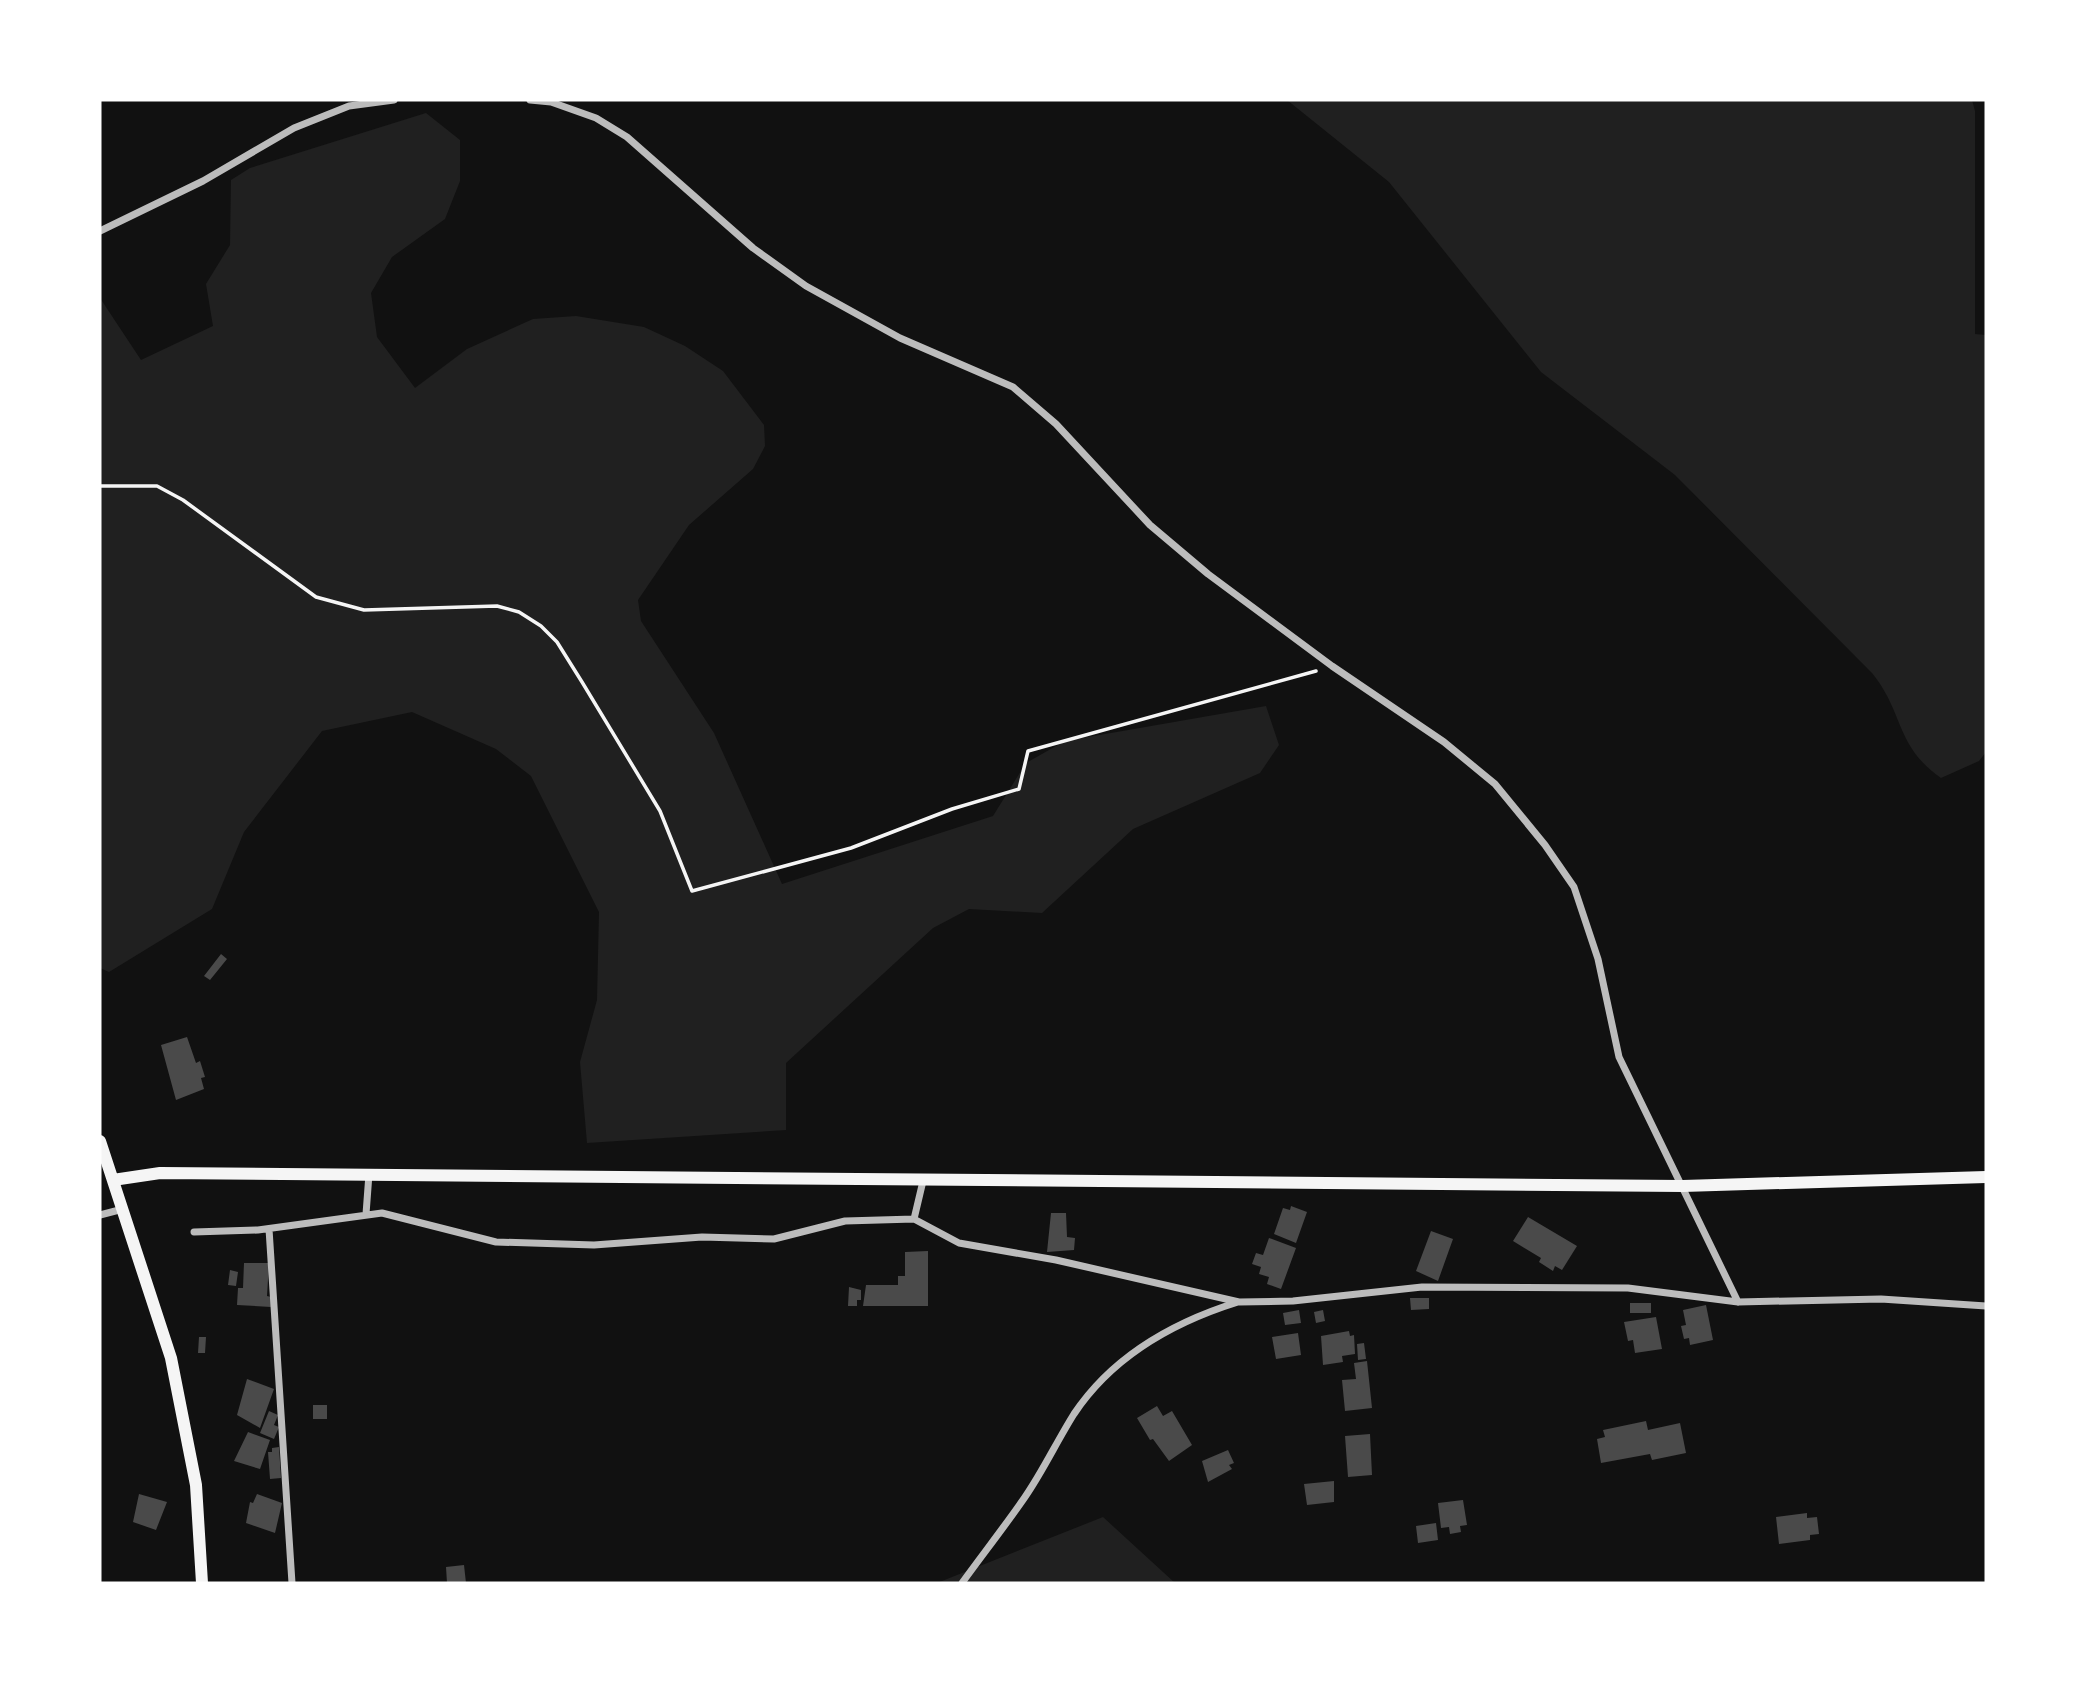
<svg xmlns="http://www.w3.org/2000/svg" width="2086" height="1683" font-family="'IBM Plex Sans',sans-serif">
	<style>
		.green { fill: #202020 }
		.building { fill: #4a4a4a }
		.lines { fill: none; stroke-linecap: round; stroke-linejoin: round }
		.path { stroke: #f5f5f5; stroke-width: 3.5 }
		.minor { stroke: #bcbcbc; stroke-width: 7 }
		.primary { stroke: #f5f5f5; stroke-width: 12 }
	</style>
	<rect width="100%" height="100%" fill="#111"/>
	<path class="green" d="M1287 100H1972L1975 111V334L1986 335V752L1979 761 1941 778C1895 746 1904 712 1872 673L1675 475 1541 372 1389 182Z
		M426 113 460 140V181L445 219 392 257 371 293 377 337 415 388 467 349 533 319 576 316 644 327 685 346 723 371 764 425 765 446 753 469 689 525 638 600 641 621 714 733 782 884 993 816 1026 763 1065 741 1266 706 1279 745 1260 773 1133 829 1042 913 969 909 933 928 786 1063V1130L587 1143 580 1062 597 1000 599 912 531 776 496 749 412 712 322 731 244 832 212 909 109 972 100 968V298L141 360 213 326 206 284 230 245 231 180 250 168Z
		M1103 1517 1175 1583H937Z"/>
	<path class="building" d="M221 954 227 959 210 980 204 976Z
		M187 1037 196 1063 200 1061 205 1077 201 1078 204 1089 176 1100 161 1045Z
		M1291 1206 1307 1212 1296 1243 1274 1234 1283 1208 1290 1210Z
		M1051 1213H1066L1067 1237 1075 1238 1074 1250 1047 1252Z
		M1528 1217 1577 1246 1562 1270 1555 1266 1553 1271 1539 1262 1541 1258 1513 1241Z
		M1431 1231 1453 1239 1438 1281 1416 1271Z
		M1269 1238 1296 1248 1281 1289 1267 1284 1269 1277 1259 1274 1261 1267 1252 1264 1256 1253 1263 1255Z
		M928 1251V1306H863L866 1285H898V1276H905V1252Z
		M244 1263H269L267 1296 271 1297V1307L237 1305 238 1288H243Z
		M230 1270 238 1272 236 1286 228 1285Z
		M849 1287 861 1290V1300H857V1306H848Z
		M1410 1298H1429V1309L1411 1310Z
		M1630 1303H1651V1313H1630Z
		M1706 1305 1713 1340 1690 1345 1689 1338 1684 1339 1681 1326 1686 1325 1683 1310Z
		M1299 1310 1301 1323 1285 1325 1283 1313Z
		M1323 1310 1325 1321 1316 1323 1314 1312Z
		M1656 1317 1662 1349 1635 1353 1633 1340 1628 1341 1624 1322Z
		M1349 1331 1350 1336 1354 1335 1355 1354 1342 1356 1343 1362 1323 1365 1321 1336Z
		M1298 1333 1301 1355 1276 1359 1272 1337Z
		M199 1337H206L205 1353H198Z
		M1364 1343 1366 1359 1358 1360 1357 1344Z
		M1367 1361 1372 1408 1345 1411 1342 1380 1356 1379 1354 1363Z
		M247 1379 274 1389 260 1428 237 1415Z
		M313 1405H327V1419H313Z
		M1157 1406 1163 1416 1172 1411 1192 1445 1169 1461 1153 1439 1150 1440 1137 1418Z
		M269 1411 278 1415 274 1425 279 1427 274 1439 260 1433Z
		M1646 1421 1648 1430 1680 1423 1686 1453 1652 1460 1650 1454 1601 1463 1597 1439 1605 1437 1603 1430Z
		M248 1432 270 1440 260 1469 234 1461Z
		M1370 1434 1372 1475 1348 1477 1345 1436Z
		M279 1447 281 1478 270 1479 268 1452H272V1448Z
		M1228 1450 1234 1463 1229 1465 1232 1469 1208 1482 1202 1461Z
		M1334 1481V1502L1307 1505 1304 1484Z
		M139 1494 167 1502 156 1530 133 1522Z
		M257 1494 282 1503 275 1533 246 1523 250 1502 253 1503Z
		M1463 1500 1467 1525 1460 1526 1461 1532 1450 1534 1449 1527 1441 1528 1438 1503Z
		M1807 1513V1518L1817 1517 1819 1534 1810 1535V1540L1779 1544 1776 1517Z
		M1436 1523 1438 1540 1418 1543 1416 1526Z
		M464 1565 466 1583H447L446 1567Z"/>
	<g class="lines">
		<path class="path" d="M100 486H157L183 500 316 597 364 610 497 606 519 612 541 626 557 642 582 682 660 811 692 891 851 848 952 809 1019 789 1028 751 1316 671"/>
		<path class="minor" d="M530 100 551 102 596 118 627 137 753 248 806 286 900 338 1013 387 1056 424 1150 525 1208 574 1332 666 1444 742 1495 784 1545 845 1574 887 1598 959 1619 1057 1738 1302
			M100 231 203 181 294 128 349 106 394 100
			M923 1181 914 1219 959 1243 1056 1260 1239 1302 1293 1301 1422 1287 1628 1288 1738 1302 1881 1299 1986 1306
			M366 1214 369 1174
			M100 1215 123 1209
			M269 1229 292 1583
			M194 1232 258 1230 382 1213 496 1242 594 1245 702 1237 774 1239 845 1221 914 1219
			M962 1583C983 1554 1005 1526 1025 1497 1043 1471 1057 1441 1074 1414 1112 1357 1174 1322 1238 1302"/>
		<path class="primary" d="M100 1141 171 1358 196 1485 202 1583
			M113 1180 160 1173 1683 1186 1986 1177"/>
	</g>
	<rect width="2086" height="1683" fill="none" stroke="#ffffff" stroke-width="203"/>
</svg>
